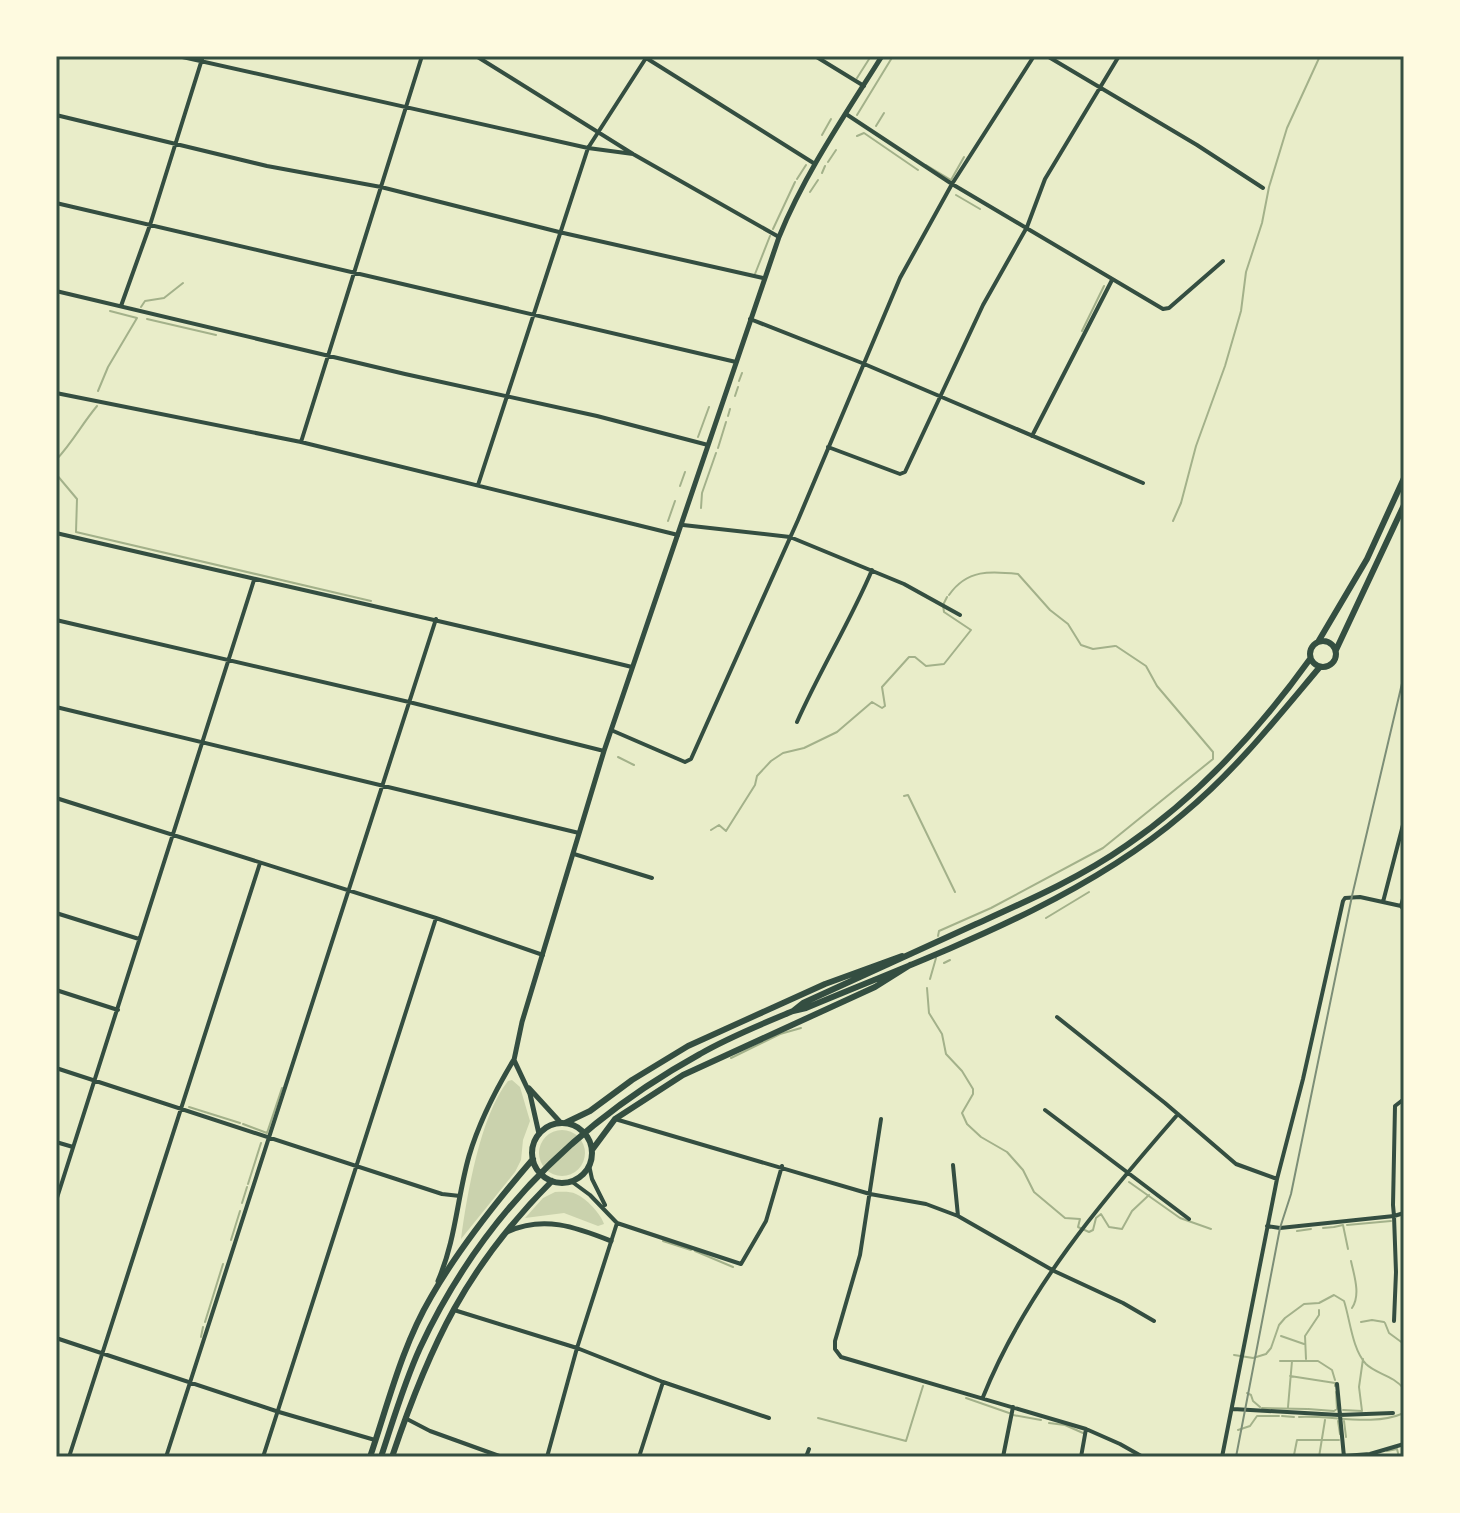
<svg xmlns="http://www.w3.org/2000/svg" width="1460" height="1513" font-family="'Times New Roman',serif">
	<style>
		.green { fill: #cad2ad }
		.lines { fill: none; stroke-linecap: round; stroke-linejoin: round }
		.stream { stroke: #a3b18a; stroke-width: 2 }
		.minor { stroke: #344e41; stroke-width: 4 }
		.secondary { stroke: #344e41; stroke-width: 5 }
		.trunk { stroke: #344e41; stroke-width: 6 }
		.rail { stroke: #7c8e77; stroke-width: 2 }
		.neatline { fill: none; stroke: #344e41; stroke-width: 3 }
	</style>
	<rect width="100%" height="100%" fill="#e9edc9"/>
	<path class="green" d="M512 1080 520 1087 530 1121 523 1140 521 1160 515 1172 461 1239C467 1195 480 1116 508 1081Z
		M539 1153a23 23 0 1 1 46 0a23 23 0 1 1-46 0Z
		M555 1192C561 1192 570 1191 576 1194 586 1198 601 1214 604 1224L598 1226 564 1213 525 1218 543 1198Z"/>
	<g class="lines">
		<path class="stream" d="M857 78 871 56
			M857 115 893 56
			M876 126 884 113
			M822 135 831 119
			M857 136 864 133 918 170
			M828 162 836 150
			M926 165 951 180 964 157
			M822 173 825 166
			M797 179 806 165
			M810 192 818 180
			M956 195 980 209
			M773 229 795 182
			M755 274 770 236
			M141 307 145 301 164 298 183 283
			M147 319 216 335
			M1082 331 1104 286
			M739 381 742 373
			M98 391 108 367 137 318 110 311
			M735 396 738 387
			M728 416 730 409
			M698 437 709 407
			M718 448 726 422
			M56 460C72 443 82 424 97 406
			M56 474 77 499 76 532 371 601
			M680 486 685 472
			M701 508 702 493 716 453
			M668 521 675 501
			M1173 521 1181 503 1196 446 1225 366 1241 311 1246 272 1262 223 1269 187 1287 128 1320 56
			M949 595C967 569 991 571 1018 574L1050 610 1068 624 1081 645 1093 649 1115 646
			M618 757 634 765
			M904 796 908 795 955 892
			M711 830 719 825 726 831 755 785 757 776 771 761 783 753 804 748 837 732 872 702 882 708 885 706 882 687 909 657H915L926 666 944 664 971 630 944 612 943 605 947 597
			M1046 918 1089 892
			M938 936 939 931 991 908 1103 848 1213 759V752L1157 686 1146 666 1116 646
			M944 963 950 960
			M930 979 936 958
			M927 988 929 1013 942 1034 946 1054 962 1071 973 1089V1094L962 1113 967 1124 981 1137 1007 1152 1023 1170 1034 1192 1065 1218 1080 1219 1078 1227 1089 1232 1093 1230 1096 1218 1101 1214 1109 1227 1122 1229 1132 1211 1149 1195
			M731 1058 780 1034 801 1028
			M189 1107 240 1123
			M243 1124 267 1133 282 1088
			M1129 1182 1180 1218 1211 1229
			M248 1184 261 1143
			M242 1203 247 1187
			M1347 1225 1391 1221
			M1334 1227 1343 1225 1348 1249
			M1323 1228 1334 1227
			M1297 1231 1311 1229
			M231 1240 240 1211
			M663 1241 691 1250
			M695 1251 733 1267
			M1351 1261C1354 1275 1361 1295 1352 1308
			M205 1322 223 1264
			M1361 1322 1372 1320 1384 1322
			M1385 1323 1389 1333 1404 1344
			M1281 1336 1304 1344
			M201 1337 203 1327
			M1234 1355 1253 1358 1266 1354 1271 1348 1279 1325 1285 1318 1304 1304 1319 1303 1334 1295 1344 1301C1350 1319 1352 1349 1366 1364 1376 1374 1393 1375 1404 1389
			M1306 1359 1305 1336 1319 1315V1310
			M1280 1361H1318L1332 1370 1335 1380
			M1290 1376 1335 1383V1386
			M1247 1393 1251 1395 1253 1401 1260 1407
			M966 1398 1009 1413
			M1288 1407 1292 1361
			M1262 1408 1307 1409
			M1308 1409 1334 1411 1337 1409 1336 1392
			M1343 1410 1362 1411 1359 1387 1363 1359
			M1013 1415 1041 1420
			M1282 1416 1294 1417
			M1299 1417C1332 1415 1372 1427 1404 1413
			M818 1418 906 1441 923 1386
			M1338 1421 1340 1434
			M1344 1421 1346 1437
			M1049 1423 1065 1425 1083 1433
			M1238 1430 1250 1426 1257 1416H1279
			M1387 1451 1397 1449 1399 1457
			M1271 1455 1317 1457
			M1294 1455 1297 1440H1339
			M1137 1457H1138
			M1319 1457 1325 1420"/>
		<path class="minor" d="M178 56 588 148 633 154
			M476 56 633 154 779 237
			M643 56 815 164
			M815 56 864 86
			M1047 56 1197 145 1263 188
			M846 114 952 184 1163 309 1169 308 1223 261
			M56 115 267 166 381 187 559 232 763 278
			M56 203 736 362
			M56 291 405 374 597 416 708 445
			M121 306 150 225 203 56
			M750 319 862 363 1143 483
			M56 393 301 442 678 535
			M1032 436 1112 280
			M301 442 422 56
			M828 447 900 474 905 472 983 305 1027 227 1045 179 1119 56
			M478 485 588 148 646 58
			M683 525 790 537 904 584 960 615
			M56 533C248 578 440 620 632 667
			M56 620 409 702 604 751
			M56 707 579 833
			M797 722C820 670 850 622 872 570
			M611 730 685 762 691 759 798 520 900 278 952 184 1034 56
			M56 798 436 918 543 955
			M574 854 652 878
			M1383 902 1404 821
			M1401 906 1404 895
			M56 913 139 939
			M56 990 118 1010
			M1057 1017 1165 1103 1236 1164 1277 1179
			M56 1068 442 1194 460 1196
			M1404 1099 1395 1106 1393 1205 1394 1216 1404 1213
			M1045 1110 1189 1219
			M615 1119 870 1194 926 1204 958 1216 1054 1271 1123 1303 1154 1321
			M881 1119 860 1255 835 1341V1349L841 1357 1086 1429 1120 1444 1143 1457
			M56 1142 73 1147
			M589 1165 592 1179 605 1205
			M953 1165 958 1216
			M571 1181 590 1195 617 1223 741 1264 766 1221 782 1166
			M56 1201 254 580
			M1267 1226 1280 1228 1394 1216 1396 1272 1394 1321
			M454 1310 577 1348 663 1382 639 1457
			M56 1338 279 1412 375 1440
			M663 1382 769 1418
			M1337 1384 1344 1457
			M983 1397C1026 1290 1102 1201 1178 1114
			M1233 1409 1339 1415 1393 1413
			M405 1418 430 1431 502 1457
			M1344 1456 1370 1454 1404 1444
			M69 1457 260 863
			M166 1457 436 619
			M263 1457 436 918
			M547 1457 577 1348 617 1223
			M806 1457 809 1449
			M1003 1457 1013 1407
			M1081 1457 1086 1429
			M1222 1457 1277 1179 1303 1079 1343 901 1345 898 1360 897 1401 906 1404 910"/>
		<path class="secondary" d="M529 1088 561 1123
			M539 1134 530 1094 514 1060 522 1022 604 751 779 237C805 173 845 115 882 56
			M507 1232C543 1215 576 1227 611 1241
			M438 1281C456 1239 457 1198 469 1156 479 1122 495 1091 513 1061"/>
		<path class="trunk" d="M1310 654a13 13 0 1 1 26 0a13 13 0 1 1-26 0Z
			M1318 642 1367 559 1404 478
			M1336 650 1404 505
			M793 1011 803 1003C861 977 918 950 976 924 1027 901 1080 878 1127 845 1200 795 1259 730 1310 659
			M565 1123 590 1111 632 1080 688 1046 825 984 902 956
			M532 1153a30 30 0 1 1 60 0a30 30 0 1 1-60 0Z
			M592 1150 615 1119 683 1075 875 987 910 965
			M370 1457C388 1404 402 1346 431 1297 459 1248 496 1202 533 1159
			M381 1457C393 1421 404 1383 420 1348 480 1219 575 1123 700 1054 729 1037 762 1024 793 1011L806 1008C932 955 1078 904 1183 814 1235 771 1276 719 1319 668
			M392 1457C430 1344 467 1266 552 1181"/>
		<path class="rail" d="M1236 1457 1280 1228 1291 1194 1352 896 1404 675"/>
	</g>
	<rect width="1460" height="1513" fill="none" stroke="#fefae0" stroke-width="116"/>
	<rect x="58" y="58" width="1344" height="1397" class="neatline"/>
</svg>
